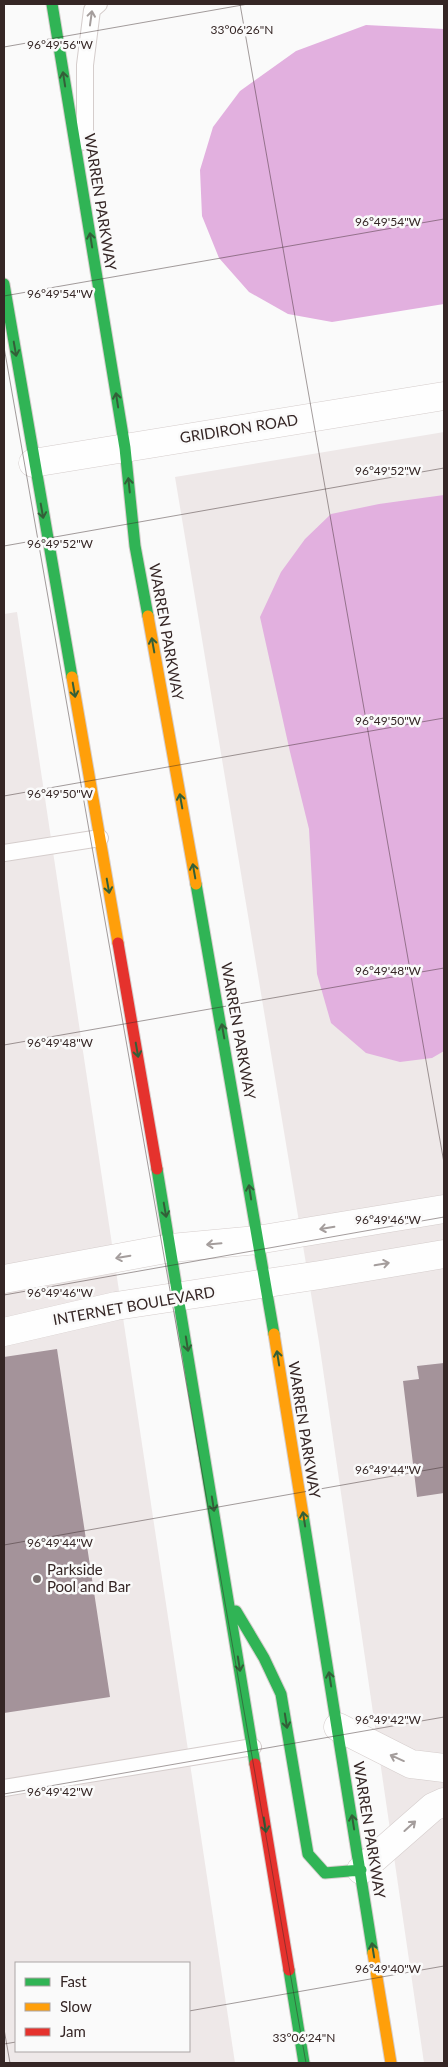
<svg xmlns="http://www.w3.org/2000/svg" width="448" height="2067" font-family="Lato,sans-serif">
	<style>
		.built { fill: #eee8e8; fill-rule: evenodd }
		.water { fill: #e2b0df }
		.building { fill: #a4939a }
		.lines { fill: none; stroke-linecap: round; stroke-linejoin: round }
		.lane-casing { stroke: #d5cdcc; stroke-width: 18 }
		.street-casing { stroke: #d5cdcc; stroke-width: 29 }
		.fast-casing { stroke: #d5cdcc; stroke-width: 13 }
		.slow-casing { stroke: #d5cdcc; stroke-width: 13 }
		.jam-casing { stroke: #d5cdcc; stroke-width: 13 }
		.lane { stroke: #fefefe; stroke-width: 16 }
		.street { stroke: #fefefe; stroke-width: 28 }
		.fast { stroke: #30b455; stroke-width: 11 }
		.slow { stroke: #ff9f0a; stroke-width: 11 }
		.jam { stroke: #e5322d; stroke-width: 11 }
		.oneway { stroke: #a49d9c }
		.oneway2 { stroke: #335f38 }
		.ticks { fill: none; stroke: #352625; stroke-width: 1; stroke-opacity: 0.45 }
		.poi-dot { fill: #7a7070; stroke: #fafafa; stroke-width: 2 }
		.labels { text-anchor: middle; stroke-width: 5; stroke-linejoin: round; paint-order: stroke }
		.street-label { font-size: 15px; fill: #352625; stroke: #fafafa }
		.poi-label { font-size: 15px; fill: #352625; stroke: #fafafa; text-anchor: start }
		.ticks-label { font-size: 12px; text-anchor: middle; fill: #352625; stroke: #fafafa; stroke-width: 5; stroke-linejoin: round; paint-order: stroke }
	</style>
	<rect width="100%" height="100%" fill="#fafafa"/>
	<path class="built" d="M444 432V2063H424L319 1342 175 477Z
		M17 612 235 2063H4V614ZM16 1963H189V2051H16Z"/>
	<path class="water" d="M366 25 444 29V304L332 322 288 314 249 292 219 258 202 216 200 170 213 127 240 91 296 51Z
		M444 495V1051L432 1058 400 1062 366 1053 331 1023 317 974 309 829 290 752 260 617 281 572 305 539 331 514 379 504Z"/>
	<path class="building" d="M57 1349 110 1697 4 1713V1357Z
		M444 1363V1493L417 1497 403 1381 419 1379 417 1366Z"/>
	<g class="lines">
		<defs>
			<path id="lane" d="M85 142V65L92 10 99 4
				M4 853 100 838
				M4 1788 253 1747"/>
			<path id="street" d="M33 463 444 396
				M4 1279 171 1248 257 1240 444 1209
				M4 1332 116 1306 320 1275 444 1254
				M338 1727 411 1764 444 1768
				M361 1870 433 1807 444 1802"/>
			<path id="fast" d="M52 4 125 448 135 546 148 616
				M4 284 72 677
				M196 884 274 1334
				M157 1169 255 1764
				M303 1515 373 1953
				M236 1611 264 1658 281 1694 308 1854 325 1873 361 1870
				M289 1970 304 2063"/>
			<path id="slow" d="M148 616 196 884
				M72 677 118 943
				M274 1334 303 1515
				M373 1953 391 2063"/>
			<path id="jam" d="M118 943 157 1169
				M255 1764 289 1970"/>
		</defs>
		<use href="#lane" class="lane-casing"/>
		<use href="#street" class="street-casing"/>
		<use href="#fast" class="fast-casing"/>
		<use href="#slow" class="slow-casing"/>
		<use href="#jam" class="jam-casing"/>
		<use href="#lane" class="lane"/>
		<use href="#street" class="street"/>
		<use href="#fast" class="fast"/>
		<use href="#slow" class="slow"/>
		<use href="#jam" class="jam"/>
	</g>
	<defs><path id="oneway-shaft" d="M-6 0H5M1.5-3L5.5 0L1.5 3" fill="none" stroke-width="1.6" stroke-linecap="round" stroke-linejoin="round" transform="scale(1.25)"/></defs>
	<g class="oneway">
		<use href="#oneway-shaft" transform="translate(91 18) rotate(-82)"/>
		<use href="#oneway-shaft" transform="translate(327 1228) rotate(171)"/>
		<use href="#oneway-shaft" transform="translate(214 1244) rotate(175)"/>
		<use href="#oneway-shaft" transform="translate(123 1257) rotate(170)"/>
		<use href="#oneway-shaft" transform="translate(382 1264) rotate(-10)"/>
		<use href="#oneway-shaft" transform="translate(397 1758) rotate(-156)"/>
		<use href="#oneway-shaft" transform="translate(410 1826) rotate(-42)"/>
	</g>
	<g class="oneway2">
		<use href="#oneway-shaft" transform="translate(64 79) rotate(-99)"/>
		<use href="#oneway-shaft" transform="translate(91 240) rotate(-99)"/>
		<use href="#oneway-shaft" transform="translate(15 349) rotate(80)"/>
		<use href="#oneway-shaft" transform="translate(117 400) rotate(-99)"/>
		<use href="#oneway-shaft" transform="translate(129 485) rotate(-96)"/>
		<use href="#oneway-shaft" transform="translate(42 511) rotate(80)"/>
		<use href="#oneway-shaft" transform="translate(153 645) rotate(-100)"/>
		<use href="#oneway-shaft" transform="translate(74 690) rotate(80)"/>
		<use href="#oneway-shaft" transform="translate(181 801) rotate(-100)"/>
		<use href="#oneway-shaft" transform="translate(194 871) rotate(-100)"/>
		<use href="#oneway-shaft" transform="translate(108 886) rotate(80)"/>
		<use href="#oneway-shaft" transform="translate(223 1031) rotate(-100)"/>
		<use href="#oneway-shaft" transform="translate(137 1050) rotate(80)"/>
		<use href="#oneway-shaft" transform="translate(250 1192) rotate(-99)"/>
		<use href="#oneway-shaft" transform="translate(165 1210) rotate(80)"/>
		<use href="#oneway-shaft" transform="translate(187 1344) rotate(81)"/>
		<use href="#oneway-shaft" transform="translate(278 1358) rotate(-99)"/>
		<use href="#oneway-shaft" transform="translate(213 1504) rotate(81)"/>
		<use href="#oneway-shaft" transform="translate(304 1519) rotate(-99)"/>
		<use href="#oneway-shaft" transform="translate(239 1664) rotate(81)"/>
		<use href="#oneway-shaft" transform="translate(330 1679) rotate(-99)"/>
		<use href="#oneway-shaft" transform="translate(286 1721) rotate(81)"/>
		<use href="#oneway-shaft" transform="translate(353 1822) rotate(-99)"/>
		<use href="#oneway-shaft" transform="translate(265 1825) rotate(81)"/>
		<use href="#oneway-shaft" transform="translate(373 1950) rotate(-99)"/>
	</g>
	<path class="ticks" d="M240 4 444 1163M4 47 248 4M4 296 444 219M4 347 306 2063M4 546 444 468M4 796 444 718M4 1045 444 968M4 1295 444 1217M4 1545 444 1467M4 1794 444 1717M189 2011 444 1966M4 2029 10 2063M4 2044 16 2042"/>
	<circle class="poi-dot" cx="37" cy="1579" r="5"/>
	<g class="labels">
		<g class="street-label">
			<text transform="translate(100 202) rotate(81)" y="5">WARREN PARKWAY</text>
			<text transform="translate(239 429) rotate(-9)" y="5">GRIDIRON ROAD</text>
			<text transform="translate(166 632) rotate(80)" y="5">WARREN PARKWAY</text>
			<text transform="translate(238 1031) rotate(80)" y="5">WARREN PARKWAY</text>
			<text transform="translate(134 1306) rotate(-10)" y="5">INTERNET BOULEVARD</text>
			<text transform="translate(304 1430) rotate(81)" y="5">WARREN PARKWAY</text>
			<text transform="translate(369 1830) rotate(81)" y="5">WARREN PARKWAY</text>
		</g>
		<g class="poi-label">
			<text x="47" y="1575">Parkside<tspan x="47" dy="17">Pool and Bar</tspan></text>
		</g>
	</g>
	<g class="ticks-label">
		<text x="242" y="34">33°06'26"N</text>
		<text x="60" y="49">96°49'56"W</text>
		<text x="388" y="226">96°49'54"W</text>
		<text x="60" y="298">96°49'54"W</text>
		<text x="388" y="475">96°49'52"W</text>
		<text x="60" y="548">96°49'52"W</text>
		<text x="388" y="725">96°49'50"W</text>
		<text x="60" y="798">96°49'50"W</text>
		<text x="388" y="975">96°49'48"W</text>
		<text x="60" y="1047">96°49'48"W</text>
		<text x="388" y="1224">96°49'46"W</text>
		<text x="60" y="1297">96°49'46"W</text>
		<text x="388" y="1474">96°49'44"W</text>
		<text x="60" y="1547">96°49'44"W</text>
		<text x="388" y="1724">96°49'42"W</text>
		<text x="60" y="1796">96°49'42"W</text>
		<text x="388" y="1973">96°49'40"W</text>
		<text x="304" y="2042">33°06'24"N</text>
	</g>
	<rect width="448" height="2067" fill="none" stroke="#352625" stroke-width="10"/>
	<rect x="15" y="1962" width="175" height="90" fill="#fafafa" stroke="#aba5a5"/>
	<rect x="25" y="1978" width="25" height="8" fill="#30b455" stroke="#aba5a5"/>
	<text x="60" y="1987" font-size="15" fill="#352625">Fast</text>
	<rect x="25" y="2003" width="25" height="8" fill="#ff9f0a" stroke="#aba5a5"/>
	<text x="60" y="2012" font-size="15" fill="#352625">Slow</text>
	<rect x="25" y="2028" width="25" height="8" fill="#e5322d" stroke="#aba5a5"/>
	<text x="60" y="2037" font-size="15" fill="#352625">Jam</text>
</svg>
